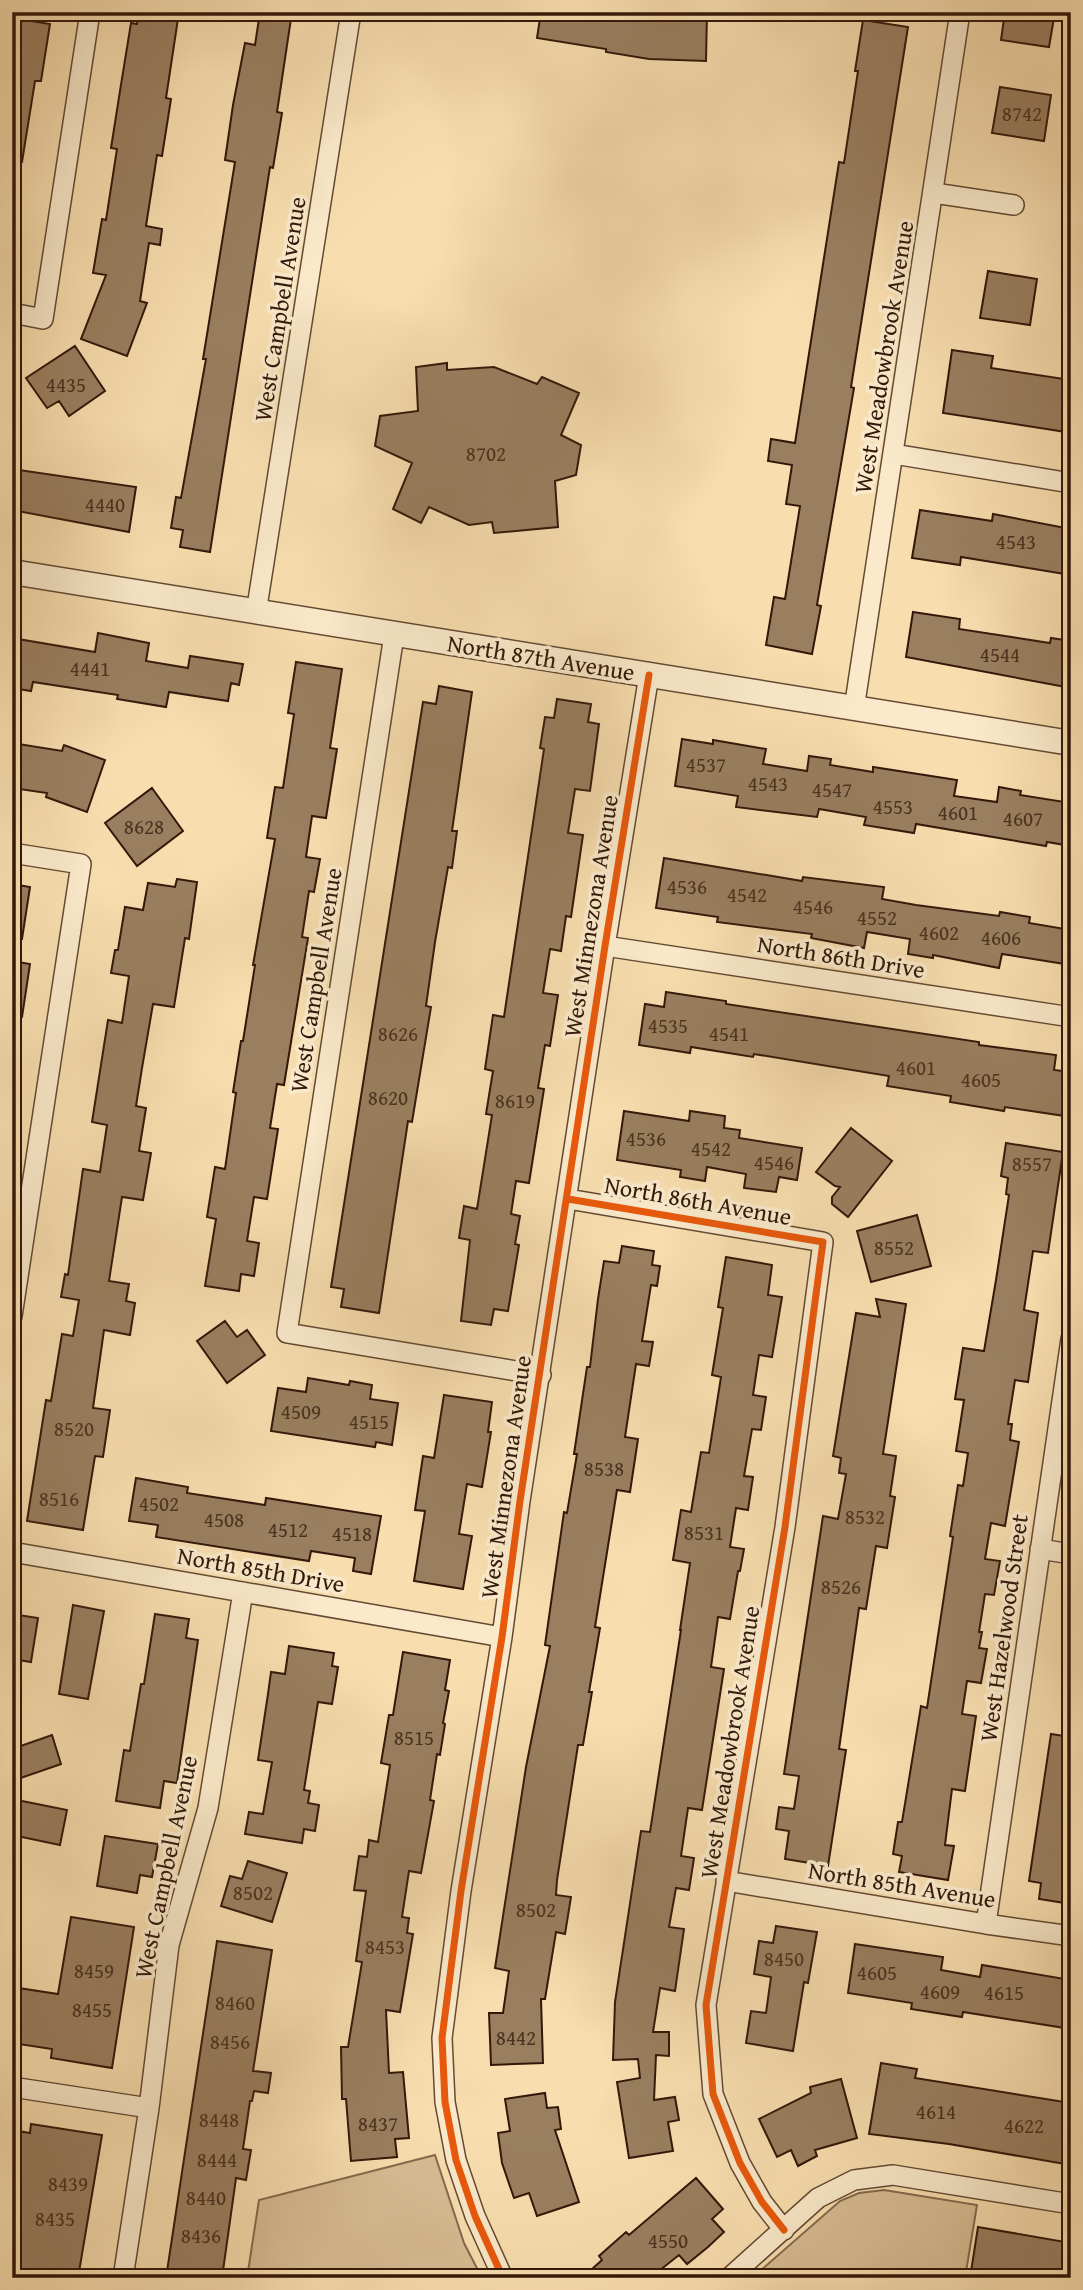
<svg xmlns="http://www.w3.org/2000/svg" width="1083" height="2290" font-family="'Gentium Book Plus',serif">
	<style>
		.green { fill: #d7bc93; stroke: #856a4e; stroke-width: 2 }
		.building { fill: #997f60; stroke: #33180a; stroke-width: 2 }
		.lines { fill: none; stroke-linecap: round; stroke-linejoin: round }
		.minor-casing { stroke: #644a33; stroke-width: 22 }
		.tertiary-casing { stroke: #644a33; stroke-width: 27 }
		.minor { stroke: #faeacb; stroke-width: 19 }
		.tertiary { stroke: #faeacb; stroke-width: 24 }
		.cycleway-casing { stroke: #faeacb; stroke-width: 11 }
		.cycleway { stroke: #e8590c; stroke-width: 7 }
		.labels { text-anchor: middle; stroke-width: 7; stroke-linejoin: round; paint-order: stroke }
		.number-label { font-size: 21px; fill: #4c3220 }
		.street-label { font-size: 24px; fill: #33180a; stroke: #faeacb }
	</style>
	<rect width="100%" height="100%" fill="#f8deaf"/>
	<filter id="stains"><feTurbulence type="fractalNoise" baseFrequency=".00286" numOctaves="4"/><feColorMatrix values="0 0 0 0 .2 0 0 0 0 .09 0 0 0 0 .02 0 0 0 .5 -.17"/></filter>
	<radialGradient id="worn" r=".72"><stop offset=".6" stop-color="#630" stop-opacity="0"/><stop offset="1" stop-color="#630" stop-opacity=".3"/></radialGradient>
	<path class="green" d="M435 2155 464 2243 482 2278H247L259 2200Z
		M884 2190 977 2205 965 2278H752L840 2201 859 2193Z"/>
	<path class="building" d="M139 12H179L166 98 171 99 162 156 157 155 146 226 162 229 160 245 149 243 140 301 147 303 127 356 81 339 106 275 93 273 102 219 106 220 117 149 111 148 120 91 131 23 137 24Z
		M260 12H292L277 112 282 113 273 168 270 167 210 552 180 547 183 530 171 528 176 497 181 498 206 359H203L235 162 225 160 233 105 245 43 255 45Z
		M541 12 707 13 706 61 649 59 606 52V49L537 38Z
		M1005 12H1055L1049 47 1001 40Z
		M12 18 50 24 41 81H35L22 162H12Z
		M863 20 908 27 851 387 854 388 817 605 821 606 812 654 766 645 774 597 785 599 800 506 786 504 792 465 768 461 771 439 795 443 839 162 844 163 858 71H855Z
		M1000 87 1051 95 1044 141 992 133Z
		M988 271 1037 279 1030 325 980 318Z
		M75 346 105 391 69 416 59 401 47 408 26 378Z
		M952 350 993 356 991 368 1071 380V403L1066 432 943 413Z
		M447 363V370L494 367 537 384 542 377 579 393 561 435 581 445 576 475 555 481 558 527 494 533 492 522 469 525 429 507 421 523 393 509 412 463 375 446 380 416 418 411 416 367Z
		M12 469 136 487 129 532 12 510Z
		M920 510 992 521 993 514 1071 529V575L961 557 960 565 912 558Z
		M913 612 960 619 959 629 1050 643 1051 638 1071 641V688L906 657Z
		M98 633 149 643 146 661 188 668 190 656 243 664 239 685 231 683 228 701 169 692 166 707 117 699 118 695 33 682 31 691 12 688V638L95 652Z
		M296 662 342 669 330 748 337 749 326 818 312 816 306 857 320 859 314 892 309 891 302 937 308 938 284 1085 277 1084 270 1128 278 1129 267 1199 254 1197 247 1241 259 1243 254 1276 241 1274 239 1291 205 1286 216 1219 207 1217 215 1167 225 1169 236 1093 233 1092 241 1041H243L255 965H253L275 839 267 838 275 787 283 788 294 714 288 713Z
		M439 686 472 692 452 831H457L452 868 448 867 435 942 426 1006 431 1007 412 1122 408 1121 379 1313 341 1307 344 1289 331 1287 423 702 436 704Z
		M557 699 591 704 588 722 599 724 590 791 575 789 568 833 583 835 571 917 566 916 561 951 550 949 543 993 558 995 550 1046 545 1045 538 1088 544 1089 529 1183 516 1181 511 1214 520 1216 515 1244 519 1245 508 1311 494 1309 491 1325 461 1321 470 1240 459 1238 464 1206 477 1209 492 1115 486 1114 493 1071 485 1069 493 1015 504 1017 544 749 540 748 545 717 554 718Z
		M682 739 713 744V740L766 749 763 764 807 771 809 756 831 759 830 765 873 772V767L957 780 954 796 997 802 999 787 1021 791 1020 795 1071 803V846L1047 842 1046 846 916 824 914 833 864 825 866 817 819 809 817 817 736 807 738 796 675 786Z
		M12 743 62 751 64 745 105 760 87 812 46 797 47 793 12 788Z
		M152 788 183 831 137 866 105 823Z
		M664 858 802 881 803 877 884 887 882 899 916 905 999 916 1000 912 1030 917 1029 923 1071 930V965L1002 954 999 968 933 955V958L908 954 910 939 867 932 864 948 811 938 812 934 717 922 718 917 656 908Z
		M177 879 197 882 189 939 185 938 174 1007 153 1004 142 1068 136 1106 146 1108 139 1151 151 1153 143 1200 122 1197 109 1281 129 1284 126 1301 135 1303 130 1335 104 1330 93 1408 110 1410 103 1457 95 1456 83 1530 27 1521 46 1400 51 1401 62 1334 73 1336 79 1300 61 1297 65 1274 68 1275 83 1169 100 1172 107 1125 92 1122 108 1020 122 1023 129 976 111 973 115 950H118L125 907 143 910 148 883 175 887Z
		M12 884 30 887 22 939 12 938Z
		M12 961 30 964 22 1017 12 1016Z
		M666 992 726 1001V1004L979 1042V1045L1056 1055 1054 1070 1071 1072 1065 1116 1005 1107 1004 1111 950 1102 951 1096 887 1086 889 1076 754 1054 753 1057 691 1047 690 1053 639 1045 645 1004 664 1007Z
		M624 1111 689 1121 690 1111 725 1116 724 1128 740 1130 739 1138 802 1148 797 1180 779 1177 776 1192 744 1188 746 1174 707 1167 705 1181 680 1177 681 1170 617 1160Z
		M851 1128 892 1161 848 1217 832 1204V1197L840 1187 835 1186 816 1172Z
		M1006 1143 1063 1152 1048 1253 1033 1251 1024 1310 1038 1313 1028 1382 1015 1380 1008 1424H1012L1010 1440 1019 1442 1005 1526 991 1523 985 1559 1000 1561 994 1595 985 1594 979 1632H982L979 1648 987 1649 981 1683 967 1681 962 1714 976 1716 965 1791 952 1789 945 1845 954 1846 948 1880 899 1872 902 1856 893 1854 898 1822H902L921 1706 927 1708 953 1537 950 1536 958 1485 963 1486 968 1453 956 1451 964 1400 955 1399 963 1348 984 1351 996 1280 1009 1195 1006 1194 1008 1178 1001 1176Z
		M917 1215 931 1266 871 1282 857 1231Z
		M622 1246 654 1251 652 1265 660 1266 657 1286 651 1285 642 1341 653 1342 649 1366 636 1364 625 1437 638 1439 630 1492 617 1490 595 1627 600 1628 589 1692H592L583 1745H578L557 1880 556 1895 571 1897 565 1934 556 1932 545 1999H541L543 2063 491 2065 489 2013H503L509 1971 495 1968 526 1767 550 1646 545 1645 564 1512 567 1513 577 1454H574L587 1367H590L598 1299 604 1261 619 1263Z
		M726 1257 772 1265 768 1295 782 1297 772 1357 759 1355 753 1395 766 1397 761 1430 752 1429 744 1476 753 1477 748 1510 736 1508 730 1547 744 1549 740 1571H738L730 1619 718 1617 711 1667 724 1669 702 1810 688 1808 681 1856 694 1858 689 1890 676 1888 669 1927 684 1929 675 1991 660 1988 653 2032H669V2056L656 2055 654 2100 675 2097 679 2120 668 2122 673 2151 629 2158 617 2082 640 2078 638 2059 613 2060 615 2002 641 1831 650 1832 681 1630H680L690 1563 673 1560 681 1510 691 1512 701 1452 709 1453 721 1377 712 1375 723 1308 718 1307Z
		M876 1299 906 1304 883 1454 896 1456 890 1496 895 1497 887 1548 876 1546 866 1609 859 1608 839 1749 846 1750 828 1866 785 1859 789 1831 776 1829 779 1807 794 1809 799 1776 784 1774 823 1516 838 1519 846 1474 839 1473 841 1458 833 1456 856 1313 880 1317Z
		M225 1321 237 1337 247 1330 265 1355 227 1383 197 1341Z
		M308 1378 349 1385 350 1381 372 1385 370 1399 398 1403 392 1445 376 1442 375 1447 271 1431 278 1388 306 1392Z
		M444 1395 492 1402 488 1432H491L482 1487 467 1484 459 1534 472 1536 463 1589 414 1581 425 1511 415 1510 423 1456 434 1458Z
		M136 1478 188 1487 187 1493 265 1505 266 1498 381 1516 371 1574 353 1571 355 1558 311 1551 309 1561 156 1537 158 1525 129 1521Z
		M73 1605 104 1611 88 1699 59 1694Z
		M12 1614 38 1618 31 1662 12 1659Z
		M155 1614 189 1619 186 1638 198 1640 177 1783 164 1781 160 1808 116 1801 124 1750 130 1751 141 1684H144Z
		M289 1646 334 1653 332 1666 338 1667 332 1704 318 1702 304 1790 310 1791 308 1803 319 1805 315 1831 304 1829 302 1843 245 1834 249 1812 263 1814 272 1762 258 1760 268 1694 271 1672 285 1674Z
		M403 1652 450 1660 445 1690 449 1691 443 1723 445 1724 440 1755 437 1754 430 1800 434 1801 421 1873 409 1871 402 1917 409 1918 407 1933 413 1934 400 2012 386 2010 389 2073 403 2072 409 2138 395 2139 397 2157 351 2161 346 2099H342L341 2047H348L362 1962 356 1961 366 1891 354 1890 359 1856 367 1857 369 1840 378 1842 390 1765 381 1763 389 1715H393Z
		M1051 1734 1071 1737V1904L1039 1899 1041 1883 1029 1881Z
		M52 1735 61 1764 12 1781V1749Z
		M12 1799 67 1810 60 1845 12 1835Z
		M105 1836 158 1844 152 1877 140 1875 137 1893 97 1886Z
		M248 1861 287 1873 272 1922 221 1906 230 1876 242 1879Z
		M71 1917 134 1927 112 2068 51 2058 52 2049 12 2043V1987L58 1994Z
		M776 1926 817 1932 808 1983 804 1982 793 2051 746 2043 751 2011 766 2013 771 1977 754 1974 759 1941 773 1943Z
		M217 1941 272 1950 253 2071 271 2073 268 2093 254 2091 252 2101H250L243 2149 251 2150 246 2180 236 2178 222 2278H166Z
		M855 1944 943 1957 941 1970 980 1977 982 1965 1071 1980V2029L963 2012 962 2017 911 2009 912 2003 848 1993Z
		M881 2063 917 2069 915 2078 1071 2103V2165L949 2144 869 2134Z
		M841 2079 857 2138 815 2150 817 2156 798 2166 791 2150 777 2157 759 2119 811 2093 810 2087Z
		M545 2093 547 2108 558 2107 561 2129 555 2130 579 2202 537 2216 529 2193 514 2198 502 2163 498 2133 510 2131 505 2099Z
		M31 2124 102 2135 78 2278H53L14 2272 21 2228H12V2130L30 2133Z
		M696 2178 723 2209 712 2219 724 2232 708 2247 687 2264 679 2255 650 2278H582L602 2260 599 2256 626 2232 629 2235Z
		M978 2227 1071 2243V2278H970Z"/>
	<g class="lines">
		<defs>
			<path id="minor" d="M934 193 1014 205
				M12 313 43 319 90 12
				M894 454 1071 483
				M256 613 351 12
				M394 635 287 1333 541 1375
				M854 709 960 12
				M12 853 81 864 12 1316
				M605 946 1071 1017
				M568 1199 823 1242 785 1527 706 2005 713 2094 740 2163 762 2202 784 2230
				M1040 1549 1071 1554
				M12 1552 502 1637
				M726 1881 986 1924 1071 1936
				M986 1924 1071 1339
				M12 2087 149 2108
				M123 2278 149 2108 169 1945 208 1808 243 1592
				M503 2278 475 2216 456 2160 445 2102 442 2038 461 1891 502 1637 520 1501 605 946 649 675
				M729 2278 818 2198 854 2180 893 2175 1071 2204"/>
			<path id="tertiary" d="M12 572 1071 743"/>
		</defs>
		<use href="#minor" class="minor-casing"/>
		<use href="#tertiary" class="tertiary-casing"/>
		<use href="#minor" class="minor"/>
		<use href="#tertiary" class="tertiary"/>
		<defs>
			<path id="cycleway" d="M568 1199 823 1242 785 1527 706 2005 713 2094 740 2163 762 2202 784 2230
				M503 2278 475 2216 456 2160 445 2102 442 2038 461 1891 502 1637 520 1501 605 946 649 675"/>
		</defs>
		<use href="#cycleway" class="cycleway-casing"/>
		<use href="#cycleway" class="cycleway"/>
	</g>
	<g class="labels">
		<g class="number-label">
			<text x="1022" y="121">8742</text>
			<text x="66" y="392">4435</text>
			<text x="486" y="461">8702</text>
			<text x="105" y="512">4440</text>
			<text x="1016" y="549">4543</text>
			<text x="1000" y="662">4544</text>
			<text x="90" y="676">4441</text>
			<text x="706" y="772">4537</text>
			<text x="768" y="791">4543</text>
			<text x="832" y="797">4547</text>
			<text x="893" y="814">4553</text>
			<text x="958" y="820">4601</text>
			<text x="1023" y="826">4607</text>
			<text x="144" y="834">8628</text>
			<text x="687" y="894">4536</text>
			<text x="747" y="902">4542</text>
			<text x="813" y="914">4546</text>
			<text x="877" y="925">4552</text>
			<text x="939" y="940">4602</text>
			<text x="1001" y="945">4606</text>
			<text x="668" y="1033">4535</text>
			<text x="398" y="1041">8626</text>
			<text x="729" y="1041">4541</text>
			<text x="916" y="1075">4601</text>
			<text x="981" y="1087">4605</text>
			<text x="388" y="1105">8620</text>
			<text x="515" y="1108">8619</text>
			<text x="646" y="1146">4536</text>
			<text x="711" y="1156">4542</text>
			<text x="774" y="1170">4546</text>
			<text x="1032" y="1171">8557</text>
			<text x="894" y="1255">8552</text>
			<text x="301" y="1419">4509</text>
			<text x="369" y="1429">4515</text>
			<text x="74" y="1436">8520</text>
			<text x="604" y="1476">8538</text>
			<text x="59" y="1506">8516</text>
			<text x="159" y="1511">4502</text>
			<text x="865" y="1524">8532</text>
			<text x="224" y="1527">4508</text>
			<text x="288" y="1537">4512</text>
			<text x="704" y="1540">8531</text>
			<text x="352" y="1541">4518</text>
			<text x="841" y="1594">8526</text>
			<text x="414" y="1745">8515</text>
			<text x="253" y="1900">8502</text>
			<text x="536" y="1917">8502</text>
			<text x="385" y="1954">8453</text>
			<text x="784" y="1966">8450</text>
			<text x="94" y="1978">8459</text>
			<text x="877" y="1980">4605</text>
			<text x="940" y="1999">4609</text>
			<text x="1004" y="2000">4615</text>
			<text x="235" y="2010">8460</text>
			<text x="92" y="2017">8455</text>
			<text x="516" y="2045">8442</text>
			<text x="230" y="2049">8456</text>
			<text x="936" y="2119">4614</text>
			<text x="219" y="2127">8448</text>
			<text x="378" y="2131">8437</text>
			<text x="1024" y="2133">4622</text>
			<text x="217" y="2167">8444</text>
			<text x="68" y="2191">8439</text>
			<text x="206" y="2205">8440</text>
			<text x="55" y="2226">8435</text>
			<text x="201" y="2243">8436</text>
			<text x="668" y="2248">4550</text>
		</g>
		<g class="street-label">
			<text transform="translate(280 309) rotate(-81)" y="8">West Campbell Avenue</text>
			<text transform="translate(884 357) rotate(-81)" y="8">West Meadowbrook Avenue</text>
			<text transform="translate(541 658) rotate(9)" y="8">North 87th Avenue</text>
			<text transform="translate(591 916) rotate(-81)" y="8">West Minnezona Avenue</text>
			<text transform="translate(841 957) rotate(9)" y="8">North 86th Drive</text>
			<text transform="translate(316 980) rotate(-81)" y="8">West Campbell Avenue</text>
			<text transform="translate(698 1201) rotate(10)" y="8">North 86th Avenue</text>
			<text transform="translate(506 1477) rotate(-82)" y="8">West Minnezona Avenue</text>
			<text transform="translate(261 1570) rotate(10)" y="8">North 85th Drive</text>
			<text transform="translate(1004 1628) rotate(-82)" y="8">West Hazelwood Street</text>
			<text transform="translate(730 1742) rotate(-81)" y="8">West Meadowbrook Avenue</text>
			<text transform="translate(166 1867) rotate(-78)" y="8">West Campbell Avenue</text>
			<text transform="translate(902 1885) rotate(9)" y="8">North 85th Avenue</text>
		</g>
	</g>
	<rect width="1083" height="2290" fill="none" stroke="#f8deaf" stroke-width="42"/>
	<rect x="14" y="14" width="1055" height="2262" fill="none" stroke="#33180a" stroke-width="3.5"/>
	<rect x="21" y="21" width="1041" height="2248" fill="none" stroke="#33180a" stroke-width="2"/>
	<rect width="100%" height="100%" filter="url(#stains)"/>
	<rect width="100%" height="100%" fill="url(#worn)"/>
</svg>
